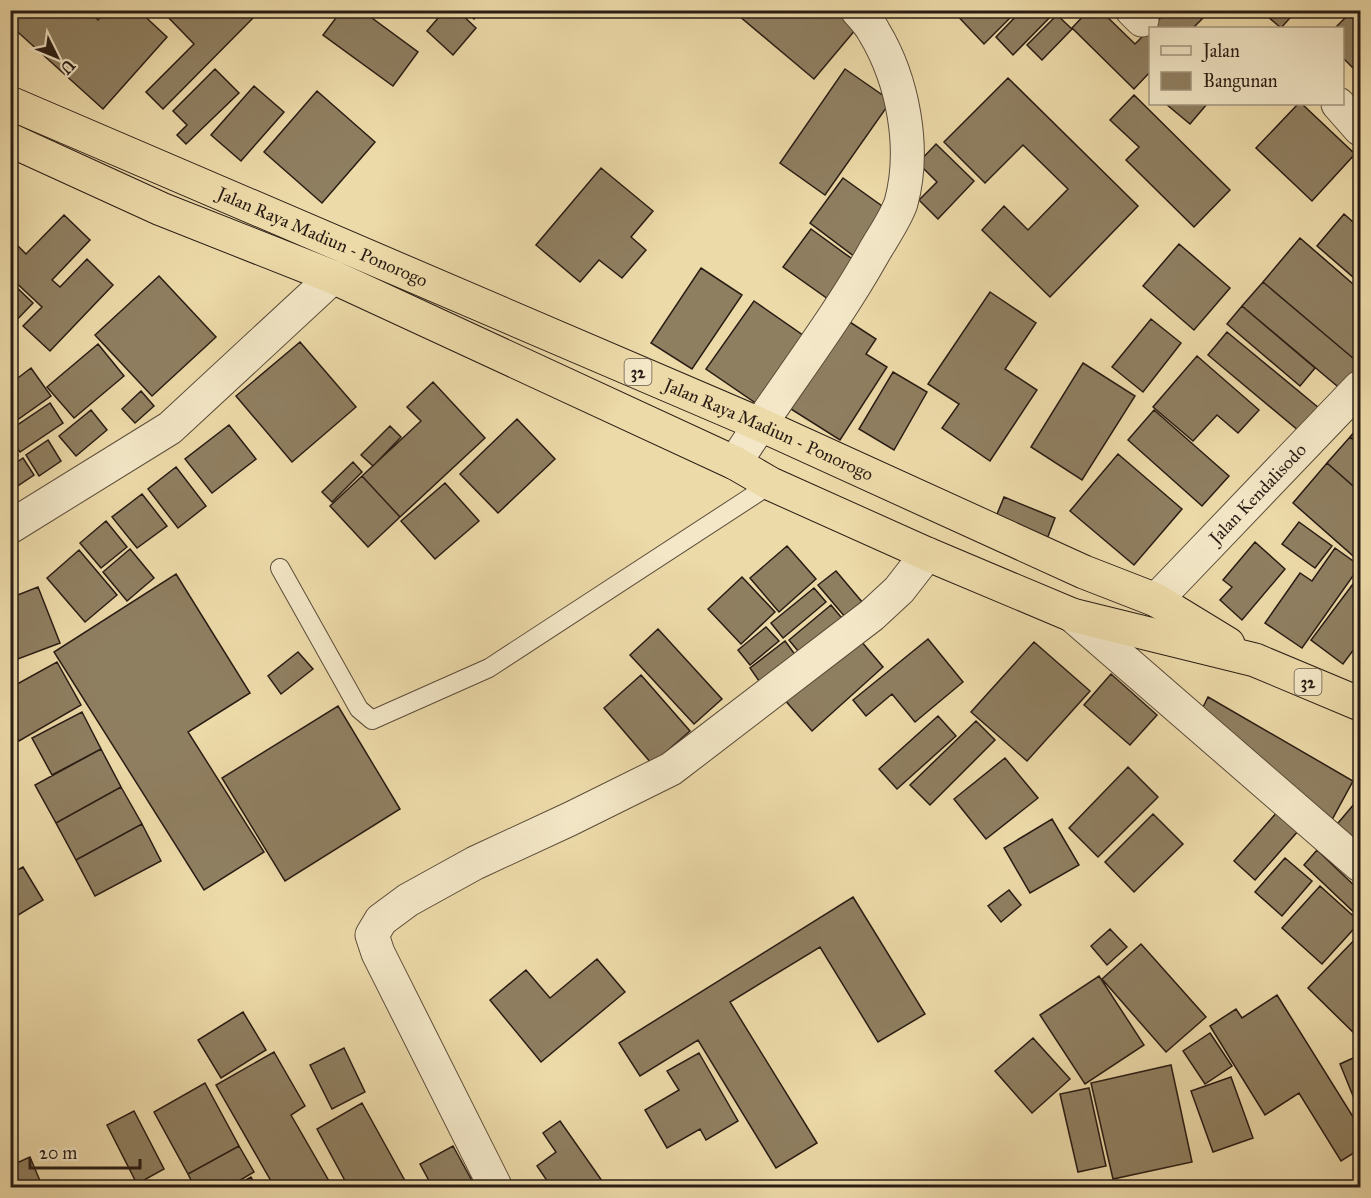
<svg xmlns="http://www.w3.org/2000/svg" width="1371" height="1198" font-family="'IM FELL Great Primer',serif">
	<style>
		.building { fill: #8f7f61; stroke: #291c14; stroke-width: 1.5 }
		.lines { fill: none; stroke-linecap: round; stroke-linejoin: round }
		.service-casing { stroke: #5a4c39; stroke-width: 20 }
		.minor-casing { stroke: #5a4c39; stroke-width: 35 }
		.tertiary-casing { stroke: #5a4c39; stroke-width: 35 }
		.trunk-casing { stroke: #291c14; stroke-width: 35 }
		.service { stroke: #f3e7c7; stroke-width: 18 }
		.minor { stroke: #f3e7c7; stroke-width: 33 }
		.tertiary { stroke: #f3e7c7; stroke-width: 33 }
		.trunk { stroke: #eddaa9; stroke-width: 33 }
		.labels { text-anchor: middle; stroke-width: 4.5; stroke-linejoin: round; paint-order: stroke }
		.shield { fill: #f3e7c7; stroke: #66594a; stroke-width: 1.5 }
		.shield-label { font-size: 16px; font-weight: bold; fill: #291c14 }
		.street-label { font-size: 18px; fill: #291c14; stroke: #f3e7c7 }
	</style>
	<rect width="100%" height="100%" fill="#eddaa9"/>
	<filter id="stains"><feTurbulence type="fractalNoise" baseFrequency=".00333" numOctaves="4"/><feColorMatrix values="0 0 0 0 .2 0 0 0 0 .09 0 0 0 0 .02 0 0 0 .5 -.17"/></filter>
	<radialGradient id="worn" r=".72"><stop offset=".6" stop-color="#630" stop-opacity="0"/><stop offset="1" stop-color="#630" stop-opacity=".3"/></radialGradient>
	<path class="building" d="M10 10H88L98 20 107 10H138L167 37 103 109 10 25Z
		M169 10H255L258 13 163 109 146 92 194 44 165 14Z
		M342 10H361L418 52 393 86 323 35Z
		M445 10H457L476 28 453 55 427 31Z
		M464 10H482L474 19Z
		M732 10H834L856 29 814 79Z
		M952 10H1018L984 44Z
		M1022 10H1057L1013 55 996 37Z
		M1089 10H1100L1135 44 1150 29V72L1134 89 1072 28Z
		M1168 10H1211L1193 28H1151Z
		M1260 10H1297L1281 28Z
		M1353 10H1360V75L1342 57V28H1335Z
		M1057 15 1072 29 1042 60 1027 45Z
		M215 69 239 93 186 144 177 135 187 125 173 111Z
		M845 69 891 101 825 195 780 163Z
		M1008 78 1138 206 1050 297 982 230 1004 206 1028 230 1068 189 1023 145 985 183 944 142Z
		M254 86 284 112 241 161 211 135Z
		M317 91 375 142 322 203 264 152Z
		M1134 95 1230 190 1194 227 1126 160 1139 147 1110 120Z
		M1166 104H1207L1190 124Z
		M1298 104H1302L1355 154 1312 201 1256 148Z
		M936 144 974 181 938 219 919 200 937 182 918 163Z
		M601 168 653 211 631 237 646 250 622 278 599 260 580 282 536 245Z
		M843 178 889 211 855 257 810 223Z
		M1344 214 1360 228V283L1317 246Z
		M64 215 90 240 52 280 60 287 87 259 113 285 50 351 23 326 42 307 10 277V244L13 241 26 254Z
		M811 229 855 261 828 299 783 267Z
		M1300 238 1360 290V364L1263 282Z
		M1179 244 1230 288 1194 330 1143 286Z
		M701 268 742 295 692 369 651 343Z
		M159 276 216 337 152 396 95 335Z
		M10 281 33 303 10 327Z
		M1263 282 1360 364V370L1343 391 1242 306Z
		M990 292 1036 323 1005 369 1037 390 990 461 942 428 959 404 928 384Z
		M754 301 807 338 760 406 706 369Z
		M1242 306 1315 368 1300 386 1227 324Z
		M839 315 876 339 866 354 887 367 840 440 783 404Z
		M1151 319 1181 343 1143 392 1112 367Z
		M1227 332 1319 408 1299 431 1208 355Z
		M300 342 356 407 292 462 236 396Z
		M98 344 124 376 74 418 47 387Z
		M1197 356 1259 410 1238 433 1217 415 1193 441 1153 407Z
		M1083 363 1135 396 1082 480 1031 447Z
		M31 368 51 396 13 423 10 419V384Z
		M893 372 927 392 894 450 859 429Z
		M433 382 485 438 400 517 362 476 421 421 407 407Z
		M141 391 154 406 135 423 122 409Z
		M50 403 63 423 20 452 10 438V430Z
		M91 410 107 430 76 456 59 436Z
		M1154 410 1229 476 1202 506 1128 440Z
		M517 419 555 459 498 513 460 474Z
		M229 425 256 459 212 493 185 459Z
		M1360 425V446L1350 437Z
		M390 426 401 437 373 466 361 455Z
		M1350 437 1360 446V492L1327 463Z
		M48 440 61 461 39 476 26 455Z
		M10 444 18 455 10 460Z
		M1118 454 1182 509 1134 565 1070 511Z
		M23 458 34 475 10 491V467Z
		M353 462 362 472 332 502 322 492Z
		M1327 463 1360 492V562L1293 503Z
		M176 467 206 506 178 528 148 489Z
		M362 476 400 517 368 547 330 506Z
		M445 483 479 521 435 559 401 521Z
		M142 494 167 526 137 548 112 517Z
		M1004 497 1055 518 1047 539 995 519Z
		M106 521 127 547 101 568 80 543Z
		M1299 522 1332 546 1315 568 1282 544Z
		M1255 542 1285 569 1242 620 1220 600 1232 587 1223 580Z
		M787 546 816 579 779 612 750 578Z
		M1335 548 1360 566 1302 648 1265 623 1300 573 1312 581Z
		M130 549 154 578 127 601 103 572Z
		M79 550 117 595 85 622 47 578Z
		M836 571 868 609 851 624 818 585Z
		M176 574 250 693 188 732 264 852 204 890 54 652Z
		M742 577 775 612 741 644 708 609Z
		M1356 580 1360 584V641L1343 664 1311 640Z
		M38 587 60 643 10 662V598Z
		M814 588 826 602 783 638 771 623Z
		M831 605 850 628 808 663 789 640Z
		M766 627 779 641 750 665 738 650Z
		M658 629 722 699 694 724 630 655Z
		M855 634 883 667 812 731 783 698Z
		M928 639 963 682 915 722 892 694 866 716 853 700Z
		M785 641 802 664 766 691 750 668Z
		M1034 642 1090 691 1027 761 971 712Z
		M298 652 313 669 281 694 268 676Z
		M57 662 81 705 19 741 10 725V688Z
		M1111 674 1157 715 1130 745 1084 705Z
		M641 675 690 731 652 764 604 708Z
		M1208 697 1353 781 1328 827 1197 719Z
		M338 706 400 809 285 881 222 778Z
		M82 712 101 749 52 775 32 738Z
		M938 716 956 736 897 789 879 769Z
		M976 721 995 740 930 805 910 785Z
		M101 749 121 787 56 823 35 785Z
		M1005 758 1038 798 986 839 954 799Z
		M1128 767 1158 797 1098 857 1069 828Z
		M121 787 142 824 76 860 56 823Z
		M1360 797V853L1333 829Z
		M1278 811 1299 830 1255 880 1234 861Z
		M1153 814 1183 844 1134 892 1105 862Z
		M1052 819 1079 865 1030 893 1004 848Z
		M142 824 161 861 95 896 76 860Z
		M1317 850 1360 891V918L1304 865Z
		M1285 858 1312 881 1282 916 1255 892Z
		M23 867 43 900 10 920V874Z
		M1320 886 1360 922 1322 964 1282 928Z
		M1009 890 1021 905 1001 922 988 906Z
		M853 897 925 1014 878 1042 820 947 730 1002 817 1143 776 1168 698 1040 640 1076 619 1043Z
		M1110 929 1127 947 1107 965 1091 946Z
		M1360 934V1008L1356 1013 1360 1017V1039L1308 988Z
		M1141 944 1206 1017 1166 1052 1102 979Z
		M597 959 625 992 541 1062 490 1000 526 970 550 998Z
		M1099 976 1144 1045 1085 1084 1040 1015Z
		M1277 995 1360 1128V1149L1341 1161 1299 1093 1265 1115 1210 1026 1236 1009 1242 1018Z
		M243 1012 266 1050 221 1078 198 1040Z
		M1210 1033 1232 1066 1205 1084 1183 1051Z
		M1033 1038 1070 1079 1032 1113 995 1071Z
		M344 1048 365 1092 332 1109 310 1065Z
		M274 1052 305 1106 291 1115 333 1188H275L216 1085Z
		M699 1053 738 1121 706 1140 700 1129 667 1148 645 1110 679 1090 667 1071Z
		M1360 1055V1113L1340 1064Z
		M1171 1065 1192 1162 1113 1179 1091 1083Z
		M1231 1077 1253 1138 1213 1152 1191 1091Z
		M205 1083 239 1146 188 1174 154 1112Z
		M1089 1088 1106 1166 1078 1172 1060 1094Z
		M362 1103 409 1188H349L317 1129Z
		M134 1111 164 1169 137 1184 107 1125Z
		M560 1121 607 1188H552L537 1166 556 1152 543 1133Z
		M239 1146 254 1172 227 1188H195L188 1174Z
		M453 1146 476 1188H433L420 1164Z
		M30 1157 43 1188H10V1166Z
		M251 1177 257 1188H231Z"/>
	<g class="lines">
		<defs>
			<path id="service" d="M280 568 359 709 372 720 489 668 771 484"/>
			<path id="minor" d="M1132 10 1142 20
				M1338 104 1360 129
				M735 463C779 393 832 327 873 254 882 238 895 220 901 203 916 148 903 80 874 32 870 24 863 17 857 10
				M10 527 170 428 333 277
				M496 1188 378 953 372 935 381 920 408 900 475 863 570 819 671 769 872 615 899 590 927 554"/>
			<g id="tertiary">
				<path id="s1" d="M1156 600 1360 387"/>
				<path d="M1072 615 1360 865"/>
			</g>
			<g id="trunk">
				<path id="s2" d="M10 103 759 424 1084 572 1156 600 1228 644"/>
				<path d="M10 140 161 209 333 277 735 463 771 484 927 554 1072 615 1255 660 1360 704"/>
			</g>
		</defs>
		<use href="#service" class="service-casing"/>
		<use href="#minor" class="minor-casing"/>
		<use href="#tertiary" class="tertiary-casing"/>
		<use href="#trunk" class="trunk-casing"/>
		<use href="#service" class="service"/>
		<use href="#minor" class="minor"/>
		<use href="#tertiary" class="tertiary"/>
		<use href="#trunk" class="trunk"/>
	</g>
	<g class="labels">
		<g class="shield">
			<rect x="624.5" y="359" width="27" height="26" rx="4.5"/>
			<rect x="1294.5" y="669" width="27" height="26" rx="4.5"/>
		</g>
		<g class="shield-label">
			<text x="638" y="378">32</text>
			<text x="1308" y="688">32</text>
		</g>
		<g class="street-label">
			<text dy="6" stroke="none"><textPath href="#s2" startOffset="340">Jalan Raya Madiun - Ponorogo</textPath></text>
			<text dy="6" stroke="none"><textPath href="#s2" startOffset="826">Jalan Raya Madiun - Ponorogo</textPath></text>
			<text dy="6" stroke="none"><textPath href="#s1" startOffset="147">Jalan Kendalisodo</textPath></text>
		</g>
	</g>
	<rect width="1371" height="1198" fill="none" stroke="#eddaa9" stroke-width="36"/>
	<rect x="12" y="12" width="1347" height="1174" fill="none" stroke="#291c14" stroke-width="3"/>
	<rect x="18" y="18" width="1335" height="1162" fill="none" stroke="#291c14" stroke-width="1.5"/>
	<rect x="1149" y="27" width="195" height="78" fill="#f3e7c7" stroke="#a2967f" stroke-width="1.5"/>
	<rect x="1161" y="46" width="30" height="9" fill="#f3e7c7" stroke="#a2967f" stroke-width="1.5"/>
	<text x="1203" y="57" font-size="18" fill="#291c14">Jalan</text>
	<rect x="1161" y="72" width="30" height="18" fill="#8f7f61" stroke="#a2967f" stroke-width="1.5"/>
	<text x="1203" y="87" font-size="18" fill="#291c14">Bangunan</text>
	<g transform="translate(57 57) rotate(133)" stroke="#f3e7c7" stroke-width="4.5" paint-order="stroke">
	<path d="M0-4.5L10 22L0 15L-10 22Z" fill="#291c14"/>
	<text y="-9" font-size="16" font-weight="bold" text-anchor="middle" fill="#291c14">U</text>
	</g>
	<path d="M30 1159v9h110v-9" fill="none" stroke="#291c14" stroke-width="3"/>
	<text x="39" y="1159" font-size="18" fill="#291c14" stroke="#f3e7c7" stroke-width="4.5" paint-order="stroke">20 m</text>
	<rect width="100%" height="100%" filter="url(#stains)"/>
	<rect width="100%" height="100%" fill="url(#worn)"/>
</svg>
